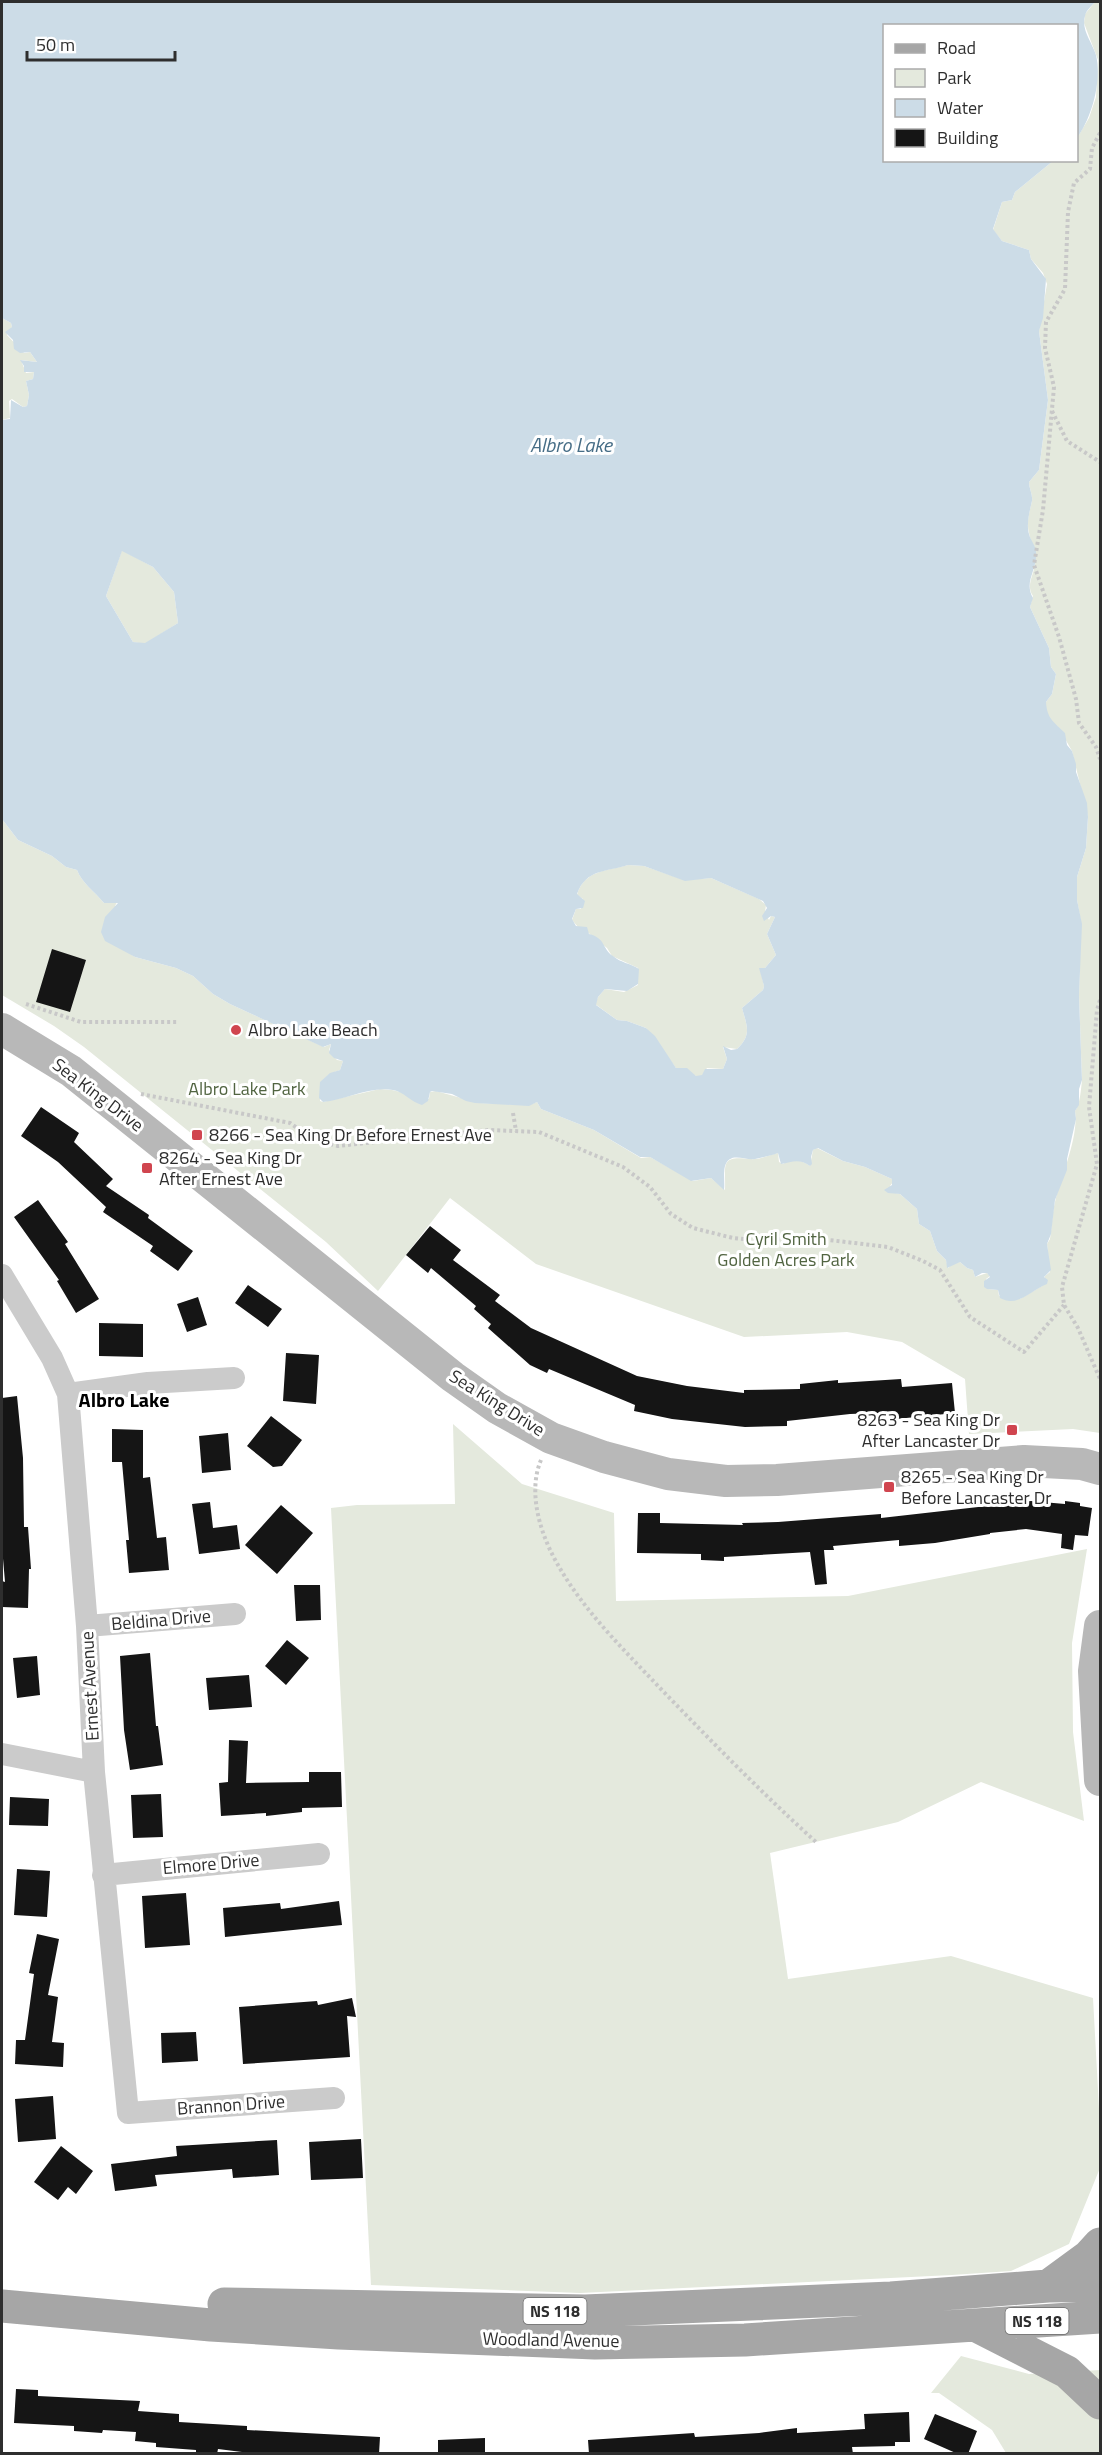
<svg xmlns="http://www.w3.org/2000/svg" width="1102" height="2455" font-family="'Titillium Web',sans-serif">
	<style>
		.green { fill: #e4e9dd }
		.water { fill: #ccdce7; fill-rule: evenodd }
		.building { fill: #151515 }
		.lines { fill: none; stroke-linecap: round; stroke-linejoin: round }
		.path { stroke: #c8c8c8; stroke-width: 4; stroke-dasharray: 3 3; stroke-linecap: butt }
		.street { stroke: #cbcbcb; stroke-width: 22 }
		.secondary { stroke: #b8b8b8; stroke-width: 32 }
		.primary { stroke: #a6a6a6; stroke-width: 33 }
		.poi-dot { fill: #d0454f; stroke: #fff; stroke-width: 2 }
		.labels { text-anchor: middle; stroke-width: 6; stroke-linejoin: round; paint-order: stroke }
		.shield { fill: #fff; stroke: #6d6d6d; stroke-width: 1.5 }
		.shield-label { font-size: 16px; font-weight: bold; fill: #2e2e2e }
		.poi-label { font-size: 18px; fill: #2e2e2e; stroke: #fff; text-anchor: start }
		.park-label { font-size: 18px; fill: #516441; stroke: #fff }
		.street-label { font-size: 18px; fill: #2e2e2e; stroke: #fff }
		.water-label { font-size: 20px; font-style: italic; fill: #466d86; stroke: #fff }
		.neighbourhood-label { font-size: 20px; font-weight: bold; fill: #000; stroke: #fff }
	</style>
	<rect width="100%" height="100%" fill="#fff"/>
	<path class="green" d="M1095 2H1100V1433L1073 1429 969 1434 965 1379 902 1342 847 1332 744 1337 536 1264 450 1198 378 1291 326 1242 84 1047 54 1026 2 995V819L18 840 52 856 66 867 77 870C82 883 94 891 104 903L117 902 115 906 123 949 135 957 176 968 193 976 213 994 230 1004 324 1047 331 1044 329 1050 337 1060 343 1061 340 1070C321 1076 322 1082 320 1101L323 1102 380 1089 392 1090 429 1099 430 1092 436 1091 479 1103 529 1105 537 1102 541 1109 594 1130 641 1158 650 1157 693 1181 711 1178 725 1190C726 1165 719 1155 750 1159 759 1160 769 1155 778 1153L779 1162 783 1164C792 1157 802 1160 810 1166L813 1150 817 1148 843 1161 865 1167 892 1179 893 1182 890 1186 891 1192 900 1194 917 1209 919 1224 930 1231 937 1251 946 1260 948 1268 953 1263 960 1262 967 1268 973 1270 975 1277 987 1273 990 1276 986 1279 988 1289 998 1290 999 1296 1020 1299 1042 1286 1045 1276 1050 1272 1047 1244 1050 1239C1052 1227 1052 1214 1055 1202 1061 1176 1079 1137 1075 1111 1080 1105 1081 1089 1082 1080L1079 995 1081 922 1077 900V877L1086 848 1088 817 1072 751 1059 728 1050 721 1046 714V702L1052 694 1056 674 1051 667 1049 648 1030 607 1033 596C1026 586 1033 576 1035 565 1036 554 1031 543 1029 533 1026 522 1030 510 1032 501 1033 495 1029 488 1029 482L1039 470 1048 400 1039 331 1047 284 1043 273 1031 259 1029 250 1002 241 993 230 1002 202 1012 200 1015 192 1053 161 1076 160 1077 138 1089 118 1096 97 1098 60 1084 23 1085 14Z
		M2 318 11 323 12 327 7 335 24 353 30 352 37 362 21 360 26 373 34 372 33 379 26 381 29 395 27 406 23 407 12 399 9 401 10 418 2 420Z
		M122 550 153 567 174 592 178 623 145 644 133 642 106 596Z
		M628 865 644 866 684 880 711 878 759 899 766 905 765 912 769 920 771 916 775 917 767 934 776 955 765 968H760L764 986 763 990 742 1008C747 1026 752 1035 737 1049L723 1047 727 1059 723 1069 707 1068 702 1076H696L676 1068 646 1028 627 1021 617 1020 595 1004 598 997 605 989 624 992 638 985V968L612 956 607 948 586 931 578 927 572 920 576 909H581L583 899 577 895C584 870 607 871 628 865Z
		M453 1424 522 1484 614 1513 616 1601 848 1596 1087 1549 1072 1643 1073 1732 1084 1821 981 1782 898 1822 770 1853 788 1979 951 1956 1093 1998 1100 2127V2168L1069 2244 1011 2271 952 2275 580 2293 371 2285 331 1508 357 1505 455 1504Z
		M961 2356 1029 2374 1100 2370V2453H1006L992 2430 939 2393H931Z"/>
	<path class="water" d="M2 2H1095C1092 6 1086 10 1085 16 1081 30 1092 42 1096 55 1102 81 1092 117 1077 138L1076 26H884V160L1053 161 1015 192 1012 200 1002 202 993 229 1002 241 1029 250 1031 259 1046 279 1043 318 1039 331 1048 400 1039 470 1029 482C1029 488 1033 495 1032 501 1030 510 1026 524 1029 534 1031 542 1037 546 1036 556 1036 571 1024 583 1033 598L1030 607 1049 648 1051 667 1056 674 1052 694 1046 702C1047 719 1054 722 1065 733L1067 745 1072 751 1076 764V772L1087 803 1088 817 1086 848 1077 877V900L1082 924 1079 995 1082 1080 1079 1089V1105L1075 1111 1076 1119 1067 1159V1170L1055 1200 1051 1234 1047 1244 1051 1270 1044 1277 1048 1280 1047 1284C1031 1290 1018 1308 1000 1298L998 1290 987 1289 984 1287V1281L990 1277 987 1273H982L975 1277 973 1270 967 1268 960 1262 947 1268 946 1260 937 1251 930 1231 919 1224 917 1209 900 1194 888 1193 884 1190 892 1185V1179L865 1167 843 1161 818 1148 813 1150 811 1157 812 1164 810 1166C799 1158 792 1162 781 1164L778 1153C770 1156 763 1157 755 1159 745 1161 730 1151 725 1166 723 1174 725 1183 724 1190L711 1178 691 1181 650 1157H640L594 1130 541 1109 537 1102 529 1106 475 1103 466 1101 452 1094 432 1091 430 1092 428 1101 422 1105C411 1102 404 1092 393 1090 370 1086 345 1100 323 1102L319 1098 320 1082 330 1073 340 1070 343 1061 334 1058 329 1053 331 1044 323 1047 230 1004 213 994 193 976 176 968 135 957 105 941 101 932 105 917 118 903H104C94 891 82 883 77 870L66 867 52 856 18 840 2 819V420L10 419 11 400 23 407 27 406 29 395 26 381 33 379 34 372H24V366L20 360 37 362 30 352 20 353 14 349 13 340 5 332 12 327 11 323 2 318ZM122 551 153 567 174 592 178 623 145 643 133 642 106 596ZM628 865 644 866 685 881 711 878 763 901 767 908 762 916 764 921 771 916 775 917 767 934 776 955 765 968H759L764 986 763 990 742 1008C747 1026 752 1035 737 1049L731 1050 723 1046 727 1059 723 1069H705L702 1075 696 1076 687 1068H676L655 1036 646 1028 627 1021 617 1020 596 1005 598 997 605 989 627 991 638 984 639 969C630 963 621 963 613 956 602 949 606 938 589 934L587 927 576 926 572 919 576 909 583 908 585 901 577 894C586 869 606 872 628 865Z"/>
	<path class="building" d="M52 949 86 960 70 1012 36 1002Z
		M41 1107 79 1133 74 1142 113 1179 106 1186 149 1215 148 1218 193 1251 178 1271 150 1251 153 1246 103 1212 106 1207 58 1162 21 1136Z
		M38 1200 68 1242 65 1244 99 1299 76 1313 57 1281 59 1280 14 1217Z
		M430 1226 461 1250 453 1260 500 1295 495 1301 531 1328 637 1376 687 1386 744 1393V1390L800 1389V1384L838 1380V1383L901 1379 902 1387 952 1383 955 1413 877 1421 876 1413 850 1414 787 1421V1426L745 1427 672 1419 634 1411 635 1405 549 1369 547 1373 530 1365 488 1328 491 1324 474 1309 476 1306 431 1268 428 1273 406 1255Z
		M248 1285 282 1309 268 1327 235 1303Z
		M198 1297 207 1325 187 1332 177 1304Z
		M99 1323 143 1324V1357L99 1356Z
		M286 1353 319 1355 316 1404 283 1401Z
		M17 1396 23 1458 24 1527H28L31 1569H29L28 1608 2 1607V1581L5 1582 2 1547V1398Z
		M271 1416 302 1440 282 1466 273 1467 247 1446Z
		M112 1429 143 1430V1478L150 1477 157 1538 166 1537 169 1570 129 1573 126 1540H129L122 1462H112Z
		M228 1433 231 1470 202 1473 199 1436Z
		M1031 1501 1065 1504V1501L1080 1503V1506L1092 1508 1088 1536 1075 1535 1073 1550 1061 1548 1062 1534 1026 1529 990 1533V1534L935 1543 899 1546V1540L833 1546 834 1550H824L827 1584 815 1585 810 1552 724 1557V1561L701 1560V1554L637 1553 638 1513H660V1523L743 1525 742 1523 778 1522 881 1514V1518Z
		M210 1502 213 1528 237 1525 240 1549 199 1554 192 1504Z
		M281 1505 313 1533 277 1574 245 1545Z
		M294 1585H320L321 1620 296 1621Z
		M287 1640 309 1658 286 1685 265 1666Z
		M150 1653 156 1726H158L163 1765 130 1770 124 1730 120 1656Z
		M37 1656 40 1695 17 1698 13 1658Z
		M249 1675 252 1707 209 1710 206 1678Z
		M229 1740 248 1741 246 1783 309 1782V1772H341L342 1807 302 1808V1812L266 1816V1813L221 1816 219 1783 228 1782Z
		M161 1794 163 1837 133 1838 131 1795Z
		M10 1797 49 1799 48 1826 9 1825Z
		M17 1869 50 1871 47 1917 14 1915Z
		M186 1893 190 1945 145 1948 142 1896Z
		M339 1901 342 1925 225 1937 223 1908 280 1903 281 1909Z
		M37 1934 59 1939 48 1995 58 1997 52 2042 64 2043 63 2067 15 2064 16 2040H25L34 1974 29 1973Z
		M352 1998 356 2017 347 2016 350 2057 243 2064 239 2007 317 2001 318 2005Z
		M196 2032 198 2061 162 2063 161 2033Z
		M53 2096 56 2139 18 2142 15 2099Z
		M361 2139 363 2178 311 2180 309 2142Z
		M277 2140 279 2175 233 2178 232 2169 155 2175 157 2186 115 2191 111 2164 177 2156 176 2146Z
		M61 2146 93 2171 76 2194 68 2187 58 2200 34 2182Z
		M16 2389 38 2390V2396L140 2401 138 2411 179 2414V2422L247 2426V2430L380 2437 379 2454H259L218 2449 217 2454 196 2453V2450L156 2447V2443L135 2441 136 2432 103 2430 102 2433 74 2431V2426L14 2423Z
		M909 2412 910 2442H895V2446L852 2447 853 2454H589L588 2440 694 2433 695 2437 759 2433 797 2428V2433L865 2429 864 2414Z
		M935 2414 977 2431 968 2454H958L924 2439Z
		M485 2438V2454H438V2440Z"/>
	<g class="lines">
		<path class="path" d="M1100 133 1092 148 1090 169 1074 183 1068 212 1065 289 1046 322 1045 348 1054 387 1043 510 1034 565 1059 637 1076 699 1079 723 1096 747 1100 759
			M1052 411 1067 441 1100 462
			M1100 1000 1097 1010 1089 1107 1097 1164 1062 1287 1064 1305 1078 1328 1100 1379
			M26 1004 81 1022H179
			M141 1094 290 1123 314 1140 338 1146 489 1130 539 1132 623 1167 650 1187 671 1214 693 1228 733 1238 763 1241 804 1237 888 1247 923 1261 940 1270 970 1317 1024 1352 1064 1305
			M513 1113 516 1131
			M541 1460C527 1493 541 1536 558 1565 584 1611 624 1650 660 1688 711 1741 762 1793 816 1842"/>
		<path class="street" d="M2 1275 52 1358 68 1394 87 1626 94 1772 128 2113 334 2098
			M68 1394 148 1383 234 1378
			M87 1626 235 1614
			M2 1754 94 1772
			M103 1875 319 1854"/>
		<path class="secondary" d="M2 1029 71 1071 453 1377 497 1408 551 1438 604 1457 668 1474 726 1481 777 1480 1024 1461 1082 1464 1100 1469
			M1100 1626 1094 1671 1100 1780"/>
		<path class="primary" d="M1048 2286 1089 2256 1100 2244
			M224 2304 585 2311 891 2298 1048 2286 1100 2285
			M2 2306 211 2325 339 2333 595 2343 745 2340 1100 2317
			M975 2325 1067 2372 1100 2403"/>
	</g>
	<g class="poi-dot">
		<circle cx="236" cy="1030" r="6"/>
		<rect x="191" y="1129" width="12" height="12" rx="3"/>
		<rect x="141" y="1162" width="12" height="12" rx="3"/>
		<rect x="1006" y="1424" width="12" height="12" rx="3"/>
		<rect x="883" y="1481" width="12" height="12" rx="3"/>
	</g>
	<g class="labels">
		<g class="shield">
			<rect x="523.5" y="2298" width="63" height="26" rx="4.5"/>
			<rect x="1005.5" y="2308" width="63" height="26" rx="4.5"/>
		</g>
		<g class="shield-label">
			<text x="555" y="2317">NS 118</text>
			<text x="1037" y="2327">NS 118</text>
		</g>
		<g class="poi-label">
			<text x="248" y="1036">Albro Lake Beach</text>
			<text x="209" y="1141">8266 - Sea King Dr Before Ernest Ave</text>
			<text x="159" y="1164">8264 - Sea King Dr<tspan x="159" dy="21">After Ernest Ave</tspan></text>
			<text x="1000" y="1426" text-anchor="end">8263 - Sea King Dr<tspan x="1000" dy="21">After Lancaster Dr</tspan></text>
			<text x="901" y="1483">8265 - Sea King Dr<tspan x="901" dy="21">Before Lancaster Dr</tspan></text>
		</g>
		<g class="park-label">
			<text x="247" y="1095">Albro Lake Park</text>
			<text x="786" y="1245">Cyril Smith<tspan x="786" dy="21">Golden Acres Park</tspan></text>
		</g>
		<g class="street-label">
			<text transform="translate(98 1095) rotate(37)" y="6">Sea King Drive</text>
			<text transform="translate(497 1403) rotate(32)" y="6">Sea King Drive</text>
			<text transform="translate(161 1620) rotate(-5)" y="6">Beldina Drive</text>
			<text transform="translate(90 1686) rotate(-93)" y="6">Ernest Avenue</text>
			<text transform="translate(211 1864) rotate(-5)" y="6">Elmore Drive</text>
			<text transform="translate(231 2105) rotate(-4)" y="6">Brannon Drive</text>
			<text transform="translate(551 2340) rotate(1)" y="6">Woodland Avenue</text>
		</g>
		<g class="water-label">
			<text x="571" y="452">Albro Lake</text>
		</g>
		<g class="neighbourhood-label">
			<text x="124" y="1407">Albro Lake</text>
		</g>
	</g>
	<rect width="1102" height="2455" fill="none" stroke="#2e2e2e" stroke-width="6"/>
	<rect x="883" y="24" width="195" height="138" fill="#ffffff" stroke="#ababab" stroke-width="1.5"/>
	<rect x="895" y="44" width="30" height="9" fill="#a6a6a6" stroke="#ababab" stroke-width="1.5"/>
	<text x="937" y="54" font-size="18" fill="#2e2e2e">Road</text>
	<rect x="895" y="69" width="30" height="18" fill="#e4e9dd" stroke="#ababab" stroke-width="1.5"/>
	<text x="937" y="84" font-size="18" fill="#2e2e2e">Park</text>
	<rect x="895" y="99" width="30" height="18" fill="#ccdce7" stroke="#ababab" stroke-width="1.5"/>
	<text x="937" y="114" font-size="18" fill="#2e2e2e">Water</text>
	<rect x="895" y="129" width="30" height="18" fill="#151515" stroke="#ababab" stroke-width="1.5"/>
	<text x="937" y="144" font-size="18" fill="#2e2e2e">Building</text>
	<path d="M27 51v9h148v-9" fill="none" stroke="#2e2e2e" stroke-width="3"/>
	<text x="36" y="51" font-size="18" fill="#2e2e2e" stroke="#ffffff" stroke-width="4.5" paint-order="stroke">50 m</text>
</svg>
